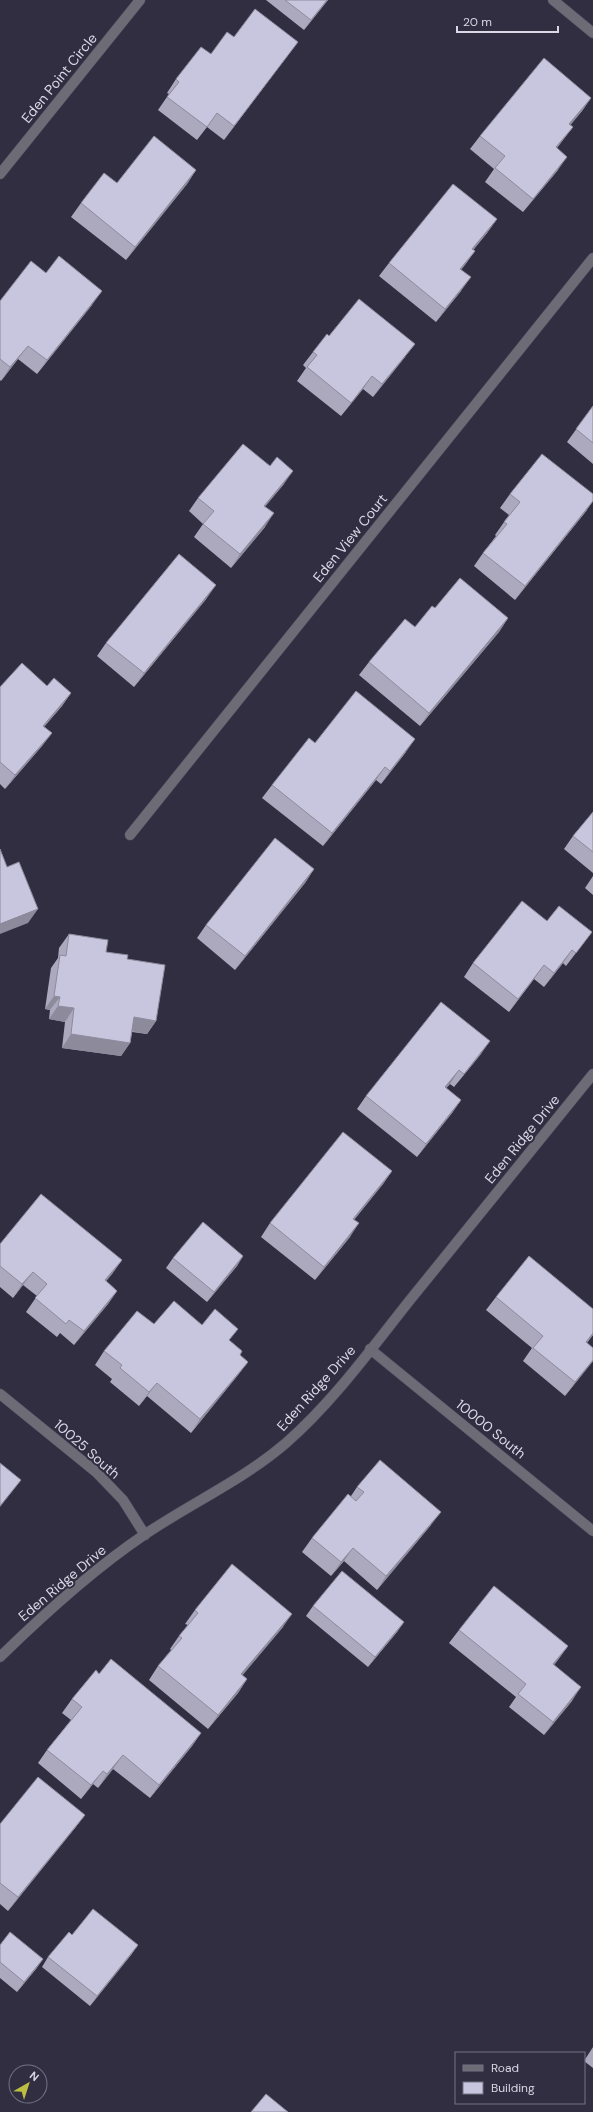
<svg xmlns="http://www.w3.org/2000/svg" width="593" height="2112" font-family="'DM Sans',sans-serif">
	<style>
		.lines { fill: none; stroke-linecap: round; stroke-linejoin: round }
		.minor-casing { stroke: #4c495c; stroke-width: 11 }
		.minor { stroke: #6c6b76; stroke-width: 10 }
		.wall { fill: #aca9bf }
		.shaded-wall { fill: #8c8a9b }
		.building { fill: #c8c5de; stroke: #8c8a9b }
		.labels { text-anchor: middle; stroke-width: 4; stroke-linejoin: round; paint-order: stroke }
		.street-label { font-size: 14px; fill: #d9d8e5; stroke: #312e42 }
	</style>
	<rect width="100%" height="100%" fill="#312e42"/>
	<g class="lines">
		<defs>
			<path id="minor" d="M553 0 593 33
				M0 174 140 0
				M130 835 593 258
				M370 1349 593 1531
				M0 1394 96 1472 123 1500 145 1535
				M0 1657C45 1613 92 1570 144 1535 191 1503 243 1480 286 1443 333 1402 371 1349 410 1300 471 1225 532 1149 593 1074"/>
		</defs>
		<use href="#minor" class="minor-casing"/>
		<use href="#minor" class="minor"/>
	</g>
	<path class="wall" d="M266 0H328L304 30Z
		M234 37 288 55 224 140 207 127 197 140 158 110 169 94 167 93 176 79Z
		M591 98 582 111 570 125 573 127 563 140 557 148 558 170 523 212 485 182 494 169 470 149 480 136Z
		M196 170 187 184 126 260 71 217 81 203 117 183Z
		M497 219 487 233 473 250 475 251 461 270V291L436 322 379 276 389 263Z
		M46 273 92 305 37 374 18 359 1 381 0 380V301Z
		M329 336 405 357 373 397 363 389 341 416 297 381 306 368 303 365 313 352Z
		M593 406V464L567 442Z
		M284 484 265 506V527L231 568 194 537 203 524 189 511 198 498Z
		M510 494 587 510 515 600 474 566 483 553 496 536 495 535 509 515 500 508Z
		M207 598 134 687 97 656 106 643Z
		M435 608 508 618 499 632 420 726 359 675 369 662 415 627Z
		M47 686 71 693 62 706 44 727 52 733 42 746 5 789 0 784V687Z
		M315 743 406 752 381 784 376 780 323 846 262 798 272 785Z
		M593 812V873L564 849 573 836Z
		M314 869 305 883 235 970 197 938 206 925Z
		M593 876V895L585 888Z
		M547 921 592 932 566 966 563 963 544 987 534 979 509 1012 464 977 473 963Z
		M69 934 106 952 127 959 156 1021 147 1034 132 1032 130 1043 121 1056 62 1048 65 1022 49 1019 50 1010 45 1009 51 968 58 958 59 948Z
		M481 1054 454 1087 450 1084 446 1088 461 1100 452 1113 417 1157 357 1109 366 1096Z
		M392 1171 383 1184 354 1220 350 1237 315 1280 261 1237 270 1223Z
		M0 1244 122 1260 112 1274 106 1281 117 1291 108 1304 74 1345 60 1333 57 1337 26 1312 37 1296 23 1285 13 1298 0 1287Z
		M243 1256 237 1266 207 1302 166 1268 173 1258Z
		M496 1297 593 1309V1335L587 1343 593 1348V1361L565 1396 523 1361 532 1348 486 1310Z
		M154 1324 202 1325 230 1341 240 1355 248 1362 238 1375 191 1433 147 1396 139 1406 110 1382 112 1379 95 1365 104 1351Z
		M357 1487 431 1525 377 1590 344 1561 331 1576 302 1552 312 1538 351 1496Z
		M313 1606 404 1622 397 1632 368 1667 306 1616Z
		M195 1610 283 1627 242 1675 247 1679 238 1693 208 1729 149 1680 158 1666 171 1650 170 1649 179 1636 188 1625 185 1624Z
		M459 1630 568 1646 554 1665 572 1701 544 1735 509 1707 516 1697 449 1643Z
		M99 1674 201 1733 192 1746 150 1798 113 1769 98 1788 93 1784 81 1799 38 1763 47 1750 71 1720 62 1713 72 1699Z
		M85 1815 75 1828 8 1911 0 1904V1824Z
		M72 1935 138 1945 131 1955 90 2006 42 1967 48 1957Z
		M0 1945 43 1959 36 1969 17 1992 0 1978Z
		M593 2047V2068L584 2061Z"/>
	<path class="shaded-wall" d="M327 0H328L304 30 311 20Z
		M298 42 288 55 224 140 234 126Z
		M591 98 582 111 560 138 569 124Z
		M573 127 563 140 546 161 556 147Z
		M567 157 558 170 523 212 533 199Z
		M196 170 187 184 126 260 135 247Z
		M497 219 487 233 463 263 472 249Z
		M475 251 465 265 451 282 460 269Z
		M471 277 461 291 436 322 445 309Z
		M102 291 92 305 37 374 47 360Z
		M415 344 405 357 373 397 382 384Z
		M28 346 18 359 1 381 10 367Z
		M372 376 363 389 341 416 351 403Z
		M293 471 284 484 255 519 264 506Z
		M593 501 587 510 515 600 525 586Z
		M274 513 265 527 231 568 240 554Z
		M216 585 207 598 134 687 144 673Z
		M508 618 499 632 420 726 429 713Z
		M71 693 62 706 33 739 43 726Z
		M52 733 42 746 5 789 15 775Z
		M415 739 406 752 381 784 390 771Z
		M385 767 376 780 323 846 332 833Z
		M314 869 305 883 235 970 245 956Z
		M38 909 28 923 0 934V924Z
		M572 950 563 963 544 987 554 973Z
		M544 965 534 979 509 1012 518 999Z
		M54 996 60 997 50 1010 45 1009Z
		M58 1006 74 1008 65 1022 49 1019Z
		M134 1017 156 1021 147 1034 125 1030Z
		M71 1034 130 1043 121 1056 62 1048Z
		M490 1041 481 1054 454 1087 464 1074Z
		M459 1070 450 1084 436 1100 445 1087Z
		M461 1100 452 1113 417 1157 426 1144Z
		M392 1171 383 1184 344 1232 353 1219Z
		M359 1223 350 1237 315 1280 324 1267Z
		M243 1256 237 1266 207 1302 214 1292Z
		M122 1260 112 1274 96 1294 105 1280Z
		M33 1272 13 1298 22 1284Z
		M117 1291 108 1304 74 1345 84 1331Z
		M593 1333V1335L576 1355 586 1342Z
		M593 1360V1361L565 1396 575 1382Z
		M248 1362 238 1375 191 1433 200 1419Z
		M157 1383 147 1396 139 1406 149 1392Z
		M21 1480 11 1493 0 1507V1506Z
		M441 1512 431 1525 377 1590 386 1576Z
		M353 1548 344 1561 331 1576 341 1562Z
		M292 1614 283 1627 232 1688 241 1674Z
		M404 1622 397 1632 368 1667 375 1657Z
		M568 1646 558 1660 544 1678 553 1664Z
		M247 1679 238 1693 208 1729 218 1715Z
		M581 1687 572 1701 544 1735 553 1722Z
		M201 1733 192 1746 150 1798 159 1785Z
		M123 1755 113 1769 98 1788 107 1774Z
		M103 1771 93 1784 81 1799 91 1785Z
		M85 1815 75 1828 8 1911 18 1897Z
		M138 1945 131 1955 90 2006 97 1996Z
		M43 1959 36 1969 17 1992 24 1982Z"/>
	<path class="building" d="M285 0H327L311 20Z
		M255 9 298 42 234 126 217 113 207 127 167 97 179 82 176 79 201 47 211 54 227 32 234 37Z
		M544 58 591 98 569 124 573 127 556 147 567 157 533 199 495 168 505 156 480 136Z
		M154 136 196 170 135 247 81 203 104 173 117 183Z
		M453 184 497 219 472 249 475 251 460 269 471 277 445 309 389 263Z
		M59 256 102 291 47 360 28 346 10 367 0 359V301L31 261 46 273Z
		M359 299 415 344 382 384 372 376 351 403 307 367 317 355 313 352 327 334 329 336Z
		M593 406V443L576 429Z
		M243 444 270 466 277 457 293 471 264 506 274 513 240 554 203 524 214 511 198 498Z
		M542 454 593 494V501L525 586 483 553 507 524 504 522 520 502 510 494Z
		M179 554 216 585 144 673 106 643Z
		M460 578 508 618 429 713 369 662 405 619 415 627 432 606 435 608Z
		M22 663 47 686 54 678 71 693 43 726 52 733 15 775 0 762V687Z
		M356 691 415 739 390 771 385 767 332 833 272 785 309 738 315 743Z
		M593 812V852L573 836Z
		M275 838 314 869 245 956 206 925Z
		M0 849 7 867 19 862 38 909 0 924Z
		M522 901 547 921 559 906 592 932 576 953 572 950 554 973 544 965 518 999 473 963Z
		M69 934 108 940 106 952 128 955 127 959 165 965 156 1021 134 1017 130 1043 71 1034 74 1008 58 1006 60 997 54 996 60 955 66 956Z
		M441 1002 490 1041 464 1074 459 1070 445 1087 461 1100 426 1144 366 1096Z
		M343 1132 392 1171 353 1219 359 1223 324 1267 270 1223Z
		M41 1194 122 1260 105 1280 117 1291 84 1331 69 1320 66 1324 35 1298 47 1284 33 1272 22 1284 0 1266V1244Z
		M203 1222 243 1256 214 1292 173 1258Z
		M529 1256 593 1309V1333L586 1342 593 1348V1360L575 1382 533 1348 543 1336 496 1297Z
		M174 1301 202 1325 215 1309 238 1329 229 1340 242 1351 240 1355 248 1362 200 1419 157 1383 149 1392 120 1368 122 1365 104 1351 137 1311 154 1324Z
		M380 1460 441 1512 386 1576 353 1548 341 1562 312 1538 348 1494 356 1501 364 1492 357 1487Z
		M0 1463 21 1480 0 1506Z
		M232 1564 292 1614 241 1674 247 1679 218 1715 158 1666 182 1638 179 1636 198 1613 195 1610Z
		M342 1571 404 1622 375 1657 313 1606Z
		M494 1586 568 1646 553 1664 581 1687 553 1722 518 1694 526 1684 459 1630Z
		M111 1659 201 1733 159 1785 123 1755 107 1774 103 1771 91 1785 47 1750 82 1707 72 1699 96 1670 99 1674Z
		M38 1777 85 1815 18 1897 0 1883V1824Z
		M93 1909 138 1945 97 1996 48 1957 69 1932 72 1935Z
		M10 1932 43 1959 24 1982 0 1962V1945Z
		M266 2094 288 2112H251Z"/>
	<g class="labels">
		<g class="street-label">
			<text transform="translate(59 78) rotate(-51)" y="5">Eden Point Circle</text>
			<text transform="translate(350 538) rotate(-51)" y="5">Eden View Court</text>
			<text transform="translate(522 1139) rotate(-51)" y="5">Eden Ridge Drive</text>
			<text transform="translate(316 1388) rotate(-48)" y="5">Eden Ridge Drive</text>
			<text transform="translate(491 1429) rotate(39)" y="5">10000 South</text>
			<text transform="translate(87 1449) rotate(41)" y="5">10025 South</text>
			<text transform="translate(62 1583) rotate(-40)" y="5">Eden Ridge Drive</text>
		</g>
	</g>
	<rect x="455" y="2052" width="130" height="52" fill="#312e42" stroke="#747283"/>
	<rect x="463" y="2065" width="20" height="6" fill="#6c6b76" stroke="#747283"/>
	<text x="491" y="2072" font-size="12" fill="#d9d8e5">Road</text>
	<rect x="463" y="2082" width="20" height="12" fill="#c8c5de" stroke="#747283"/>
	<text x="491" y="2092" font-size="12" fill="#d9d8e5">Building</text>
	<g transform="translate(28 2084) rotate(39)"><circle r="19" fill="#312e42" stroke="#747283"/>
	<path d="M0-3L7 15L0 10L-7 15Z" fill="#bdbf43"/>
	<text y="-6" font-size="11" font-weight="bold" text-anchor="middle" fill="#d9d8e5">N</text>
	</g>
	<path d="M457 26v6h101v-6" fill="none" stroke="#d9d8e5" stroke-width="2"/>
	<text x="463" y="26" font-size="12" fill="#d9d8e5" stroke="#312e42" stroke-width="3" paint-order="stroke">20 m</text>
</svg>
